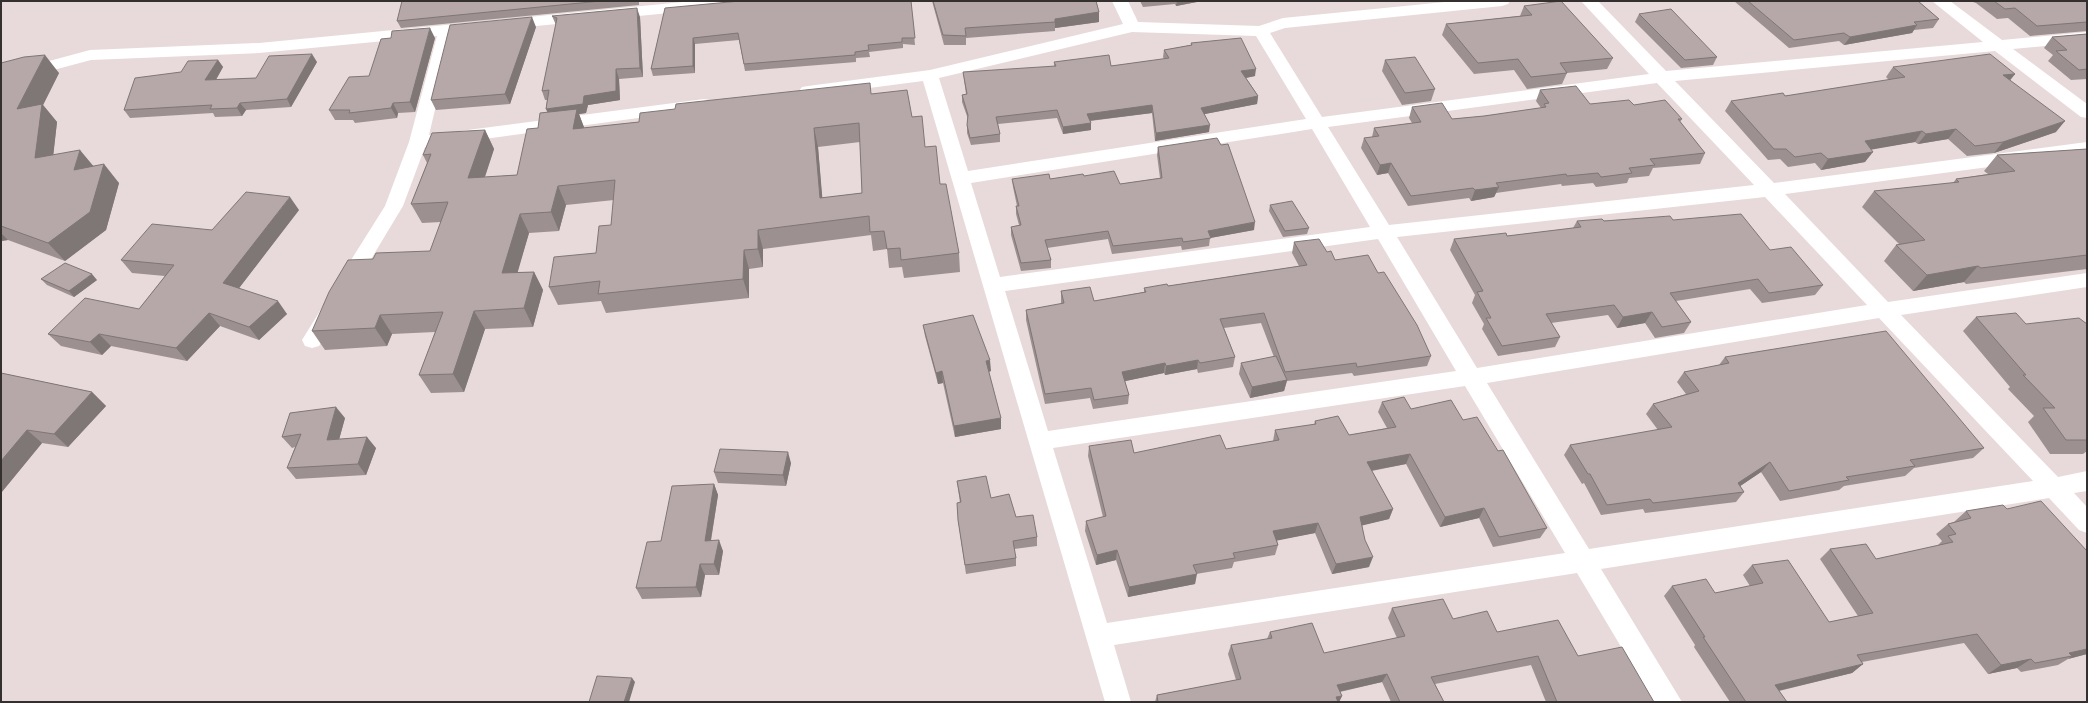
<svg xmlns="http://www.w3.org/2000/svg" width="2088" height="703" font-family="Quicksand,sans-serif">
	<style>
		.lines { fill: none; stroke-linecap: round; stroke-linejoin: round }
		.street { fill: #fff; fill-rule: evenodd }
		.wall { fill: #9d9090; fill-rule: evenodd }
		.shaded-wall { fill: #7f7676 }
		.building { fill: #b6a8a8; stroke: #7f7676; fill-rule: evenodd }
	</style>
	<rect width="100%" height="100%" fill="#e8dada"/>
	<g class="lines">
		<path class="street" d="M693 1H749L747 4 741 6 453 34 429 135 704 99 710 100 713 104 710 108 704 109 425 147 403 206 353 289 346 291 339 289 336 284 385 206 409 142 437 36 259 53 91 60 1 84V74L90 50 259 43Z
			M1112 1H1128L1138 22 1259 26 1283 18 1455 1H1510L1508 4 1502 6 1285 28 1270 33 1322 117 1649 74 1581 1H1598L1666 71 1983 42 1932 1H1950L2002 40 2087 32V42L2013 49 2087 104V118L2081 117 1995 51 1675 81 1774 183 2087 142V154L1785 194 1888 302 2087 273V287L1901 315 2058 477 2087 471V491L2074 493 2087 507V533L2079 530 2049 498 1601 569 1682 702H1654L1577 573 1114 645 1131 702H1105L923 81 808 96 802 95 799 91 802 87 808 86 930 70 1123 24ZM1132 32 1256 36 1306 119 968 171 939 78ZM1657 83 1754 185 1389 225 1328 127ZM1312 129 1370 227 1000 277 971 183ZM1765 197 1867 305 1477 368 1397 237ZM1378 239 1456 371 1048 431 1005 291ZM1879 318 2033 481 1589 549 1487 383ZM1465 386 1565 553 1107 623 1053 448Z
			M330 303 337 306 340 311 319 346 312 348 305 346 302 340 323 306Z"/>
	</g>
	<path class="wall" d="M402 1H639V5L401 28 397 21Z
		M911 1 915 45 903 44V48L869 52 870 57 856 58V62L745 71 739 40 695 44V73L653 76 651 69 665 8Z
		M932 1H1096L1099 12V22L1055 28V31L966 38V45H944Z
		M1140 1H1202L1176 6 1175 4 1143 7Z
		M1734 1H1918L1939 19 1933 28 1914 30 1912 33 1844 45 1839 41 1789 48Z
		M1970 1H2087V31L2030 36 2008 18 1997 19 1976 3Z
		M1524 6 1613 58 1607 69 1567 73 1562 84 1527 89 1514 70 1474 74 1442 35 1446 24 1520 16Z
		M1639 14 1717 57 1713 65 1681 68 1635 22Z
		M552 16 640 17 643 77 619 79 620 100 588 105 586 113 579 114 584 128 639 122 871 94 912 117 925 147 940 184 959 253 960 272 904 278 902 267 889 268 887 249 873 251 871 235 763 249V267L749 269V298L606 313 601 301 558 305 549 287 596 253 611 225 614 200 566 205 559 231 529 233 517 272H534L543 290 533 327 485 329 464 392 431 393 419 375 435 332 392 334 387 346 325 350 312 331 373 259 430 251 441 222 422 223 411 204 427 163 423 155 485 130 494 149 485 177 517 175 538 128 548 112 546 109 547 100H545L542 91 556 25ZM860 142 862 193 822 198 818 147Z
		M536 27 510 104 436 110 431 100Z
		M2087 34V79L2071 80 2048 61 2053 55 2044 48 2052 37Z
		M435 38 415 112 398 113 397 118 355 123 353 120H335L329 110 369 76Z
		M1191 43 1255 76 1246 78 1258 96 1257 104 1204 114 1209 132 1155 141 1152 113 1090 121 1091 123V130L1063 134 1057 118 998 124 1000 134V142L971 145 967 133V125L968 119 962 102V95L966 94 963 72 1054 67V62L1111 66 1164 59 1163 57 1164 50 1191 45Z
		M218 60 223 67 216 80 256 78 317 62 291 107 246 110 242 116 215 117 213 113 130 118 124 110 181 72Z
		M1385 60 1435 89 1431 101 1402 105 1382 71Z
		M1 63 59 73 43 105 57 122 53 155 94 166 119 183 106 230 65 261 8 240 1 241Z
		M1893 67 2015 74 2010 80 2056 132 1994 153 1967 156 1948 139 1918 144 1915 142 1871 149 1865 162 1821 170 1815 163 1788 167 1780 159 1768 160 1725 111 1731 101 1785 96 1889 80 1886 77Z
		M1540 90 1590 104 1634 105 1682 119 1680 122 1705 153 1700 164 1653 168 1649 176 1629 178 1627 183 1596 187 1593 183 1562 186 1561 184 1496 193 1494 197 1471 201 1469 198 1408 206 1388 173 1377 175 1361 148 1364 138 1372 137 1374 128 1412 123 1409 118 1412 107 1452 119 1484 116 1541 108 1536 101Z
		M1158 147 1254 230 1210 238 1209 246 1182 250 1181 246 1112 254 1108 239 1047 248 1051 260V268L1021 271 1011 235V227L1019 225 1016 214V206H1017L1013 187 1012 179H1050L1084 176 1120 184 1160 178 1157 155Z
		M2087 149V269L1966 284 1964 282 1913 291 1884 261 1896 245 1899 244 1862 207 1874 191 1953 183 1956 179 1988 174 1984 171 1997 155Z
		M1270 205 1309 228 1307 234 1283 237 1269 211Z
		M299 210 239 288 287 314 259 340 220 326 187 361 111 346 102 355 61 346 48 334 139 309 165 276 132 273 121 260 212 230Z
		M1673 220 1770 250 1823 285 1815 295 1762 303 1750 289 1676 301 1691 322 1684 333 1655 338 1645 323 1617 328 1608 315 1551 323 1560 337 1555 347 1498 356 1482 329 1484 324 1472 303 1475 295 1450 250 1454 239 1507 236 1573 228 1577 221Z
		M1294 242 1327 252 1335 260 1378 273 1431 356 1427 366 1354 376 1352 373 1287 381 1284 391 1250 398 1239 374 1241 363 1274 357 1261 323 1224 328 1235 357 1233 367 1198 373 1197 369 1165 375 1164 373 1125 381 1129 395 1128 404 1093 409 1090 398 1045 404 1026 320V310L1061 304V291L1094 301 1144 292V288L1168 286 1299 266 1292 253Z
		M41 279 97 280 74 297 47 285Z
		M1976 317 2026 324H2087V451L2083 454H2050L2028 422 2034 416 2008 389 2010 387 1963 331Z
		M923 325 991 371 989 372 1001 429 955 437 943 383 938 384 925 336Z
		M1725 357 1984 448 1973 458 1914 468 1905 476 1844 486 1839 490 1780 501 1761 472 1740 486 1744 492 1736 502 1645 513 1643 509 1601 515 1584 483 1582 484 1564 455 1570 445 1658 430 1646 414 1653 404 1686 394 1677 382 1684 372 1719 365Z
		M1 373 92 392 106 406 68 447 42 443 1 493Z
		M1382 402 1411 409 1463 420 1547 528 1540 538 1493 547 1479 518 1440 527 1406 464 1372 471 1393 509 1389 519 1362 525 1369 567 1332 574 1315 533 1277 540 1278 545 1275 555 1234 562 1232 568 1196 574 1195 584 1128 597 1116 560 1096 565 1085 531 1086 521 1103 517 1088 456 1089 446 1134 453 1226 449 1273 441 1275 430 1314 425 1315 421 1349 435 1387 428 1378 412Z
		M345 418 339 439 376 448 366 475 296 479 287 468 295 447 292 448 282 437Z
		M791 463 786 486 718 483 714 472Z
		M957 481 991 498 1016 517 1037 537V546L1014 549 1016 558V566L966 574 958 520 960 503Z
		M714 484 718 495 711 541 723 551 719 575H705L701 597 642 599 636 588 661 541Z
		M2007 509 2087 551V654L2068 659 2058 665 2021 672 2017 668 1988 674 1964 643 1862 662 1863 664 1852 673 1779 691 1787 702H1730L1694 647 1695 645 1664 596 1672 586 1715 593 1750 586 1743 575 1752 565 1829 622 1858 616 1820 559 1830 549 1876 559 1937 546 1942 541 1936 534 1948 524 1954 522 1966 511Z
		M1392 608 1453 619 1578 656 1654 702H1546L1531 665 1435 684 1444 702H1391L1382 682 1340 692 1342 696 1339 702H1155L1157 695 1236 680 1228 654 1231 645 1267 639 1270 632 1324 653 1397 638 1388 618Z"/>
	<path class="shaded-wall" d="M1177 1H1202L1176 6Z
		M637 8 640 17 643 77 640 68Z
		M1099 12V22L1055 28V19Z
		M532 17 536 27 510 104 505 94Z
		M1917 25 1912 33 1844 45 1850 37Z
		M430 28 435 38 415 112 410 102Z
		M693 38 695 44V73L693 66Z
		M312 54 317 62 291 107 287 99Z
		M45 55 59 73 43 105 57 122 51 176 35 158 17 109Z
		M218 60 223 67 211 88 205 80Z
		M616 69 619 79 620 100 588 105 586 113 579 114 584 127 580 148 573 129 550 118 546 109 584 96Z
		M1256 69 1255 76 1240 79 1241 71Z
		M2015 74 2007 84 2003 75Z
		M1258 96 1257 104 1200 115 1201 108Z
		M240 103 246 110 242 116 237 108Z
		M393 103 398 113 397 118 391 108Z
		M1152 105V113L1087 121V114Z
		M2065 121 2056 132 1994 153 2003 142Z
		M1091 123V130L1063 134V127Z
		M1210 125 1209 132 1155 141 1156 133Z
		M814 128 818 147 824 217 820 198Z
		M1956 129 1948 139 1918 144 1926 134Z
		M485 130 494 149 478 197 468 178Z
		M1922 131 1915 142 1858 152 1865 141Z
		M80 150 95 168 74 170Z
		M1873 152 1865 162 1821 170 1828 159Z
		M1391 163 1388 173 1377 175 1380 165Z
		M104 164 119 183 106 230 65 261 48 243Z
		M558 186 566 205 559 231 551 212Z
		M1499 187 1494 197 1471 201 1475 190Z
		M290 197 299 210 233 296 223 283Z
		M520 214 529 233 512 292 502 273Z
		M1255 222 1254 230 1210 238 1208 231Z
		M758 230 763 249V267L758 249Z
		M1 233 8 240 1 241Z
		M744 250 749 269V298L743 279Z
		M1978 266 1964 282 1913 291 1927 275Z
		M534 272 543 290 533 327 524 308Z
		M92 274 97 280 74 297 69 291Z
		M278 301 287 314 259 340 249 327Z
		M474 311 485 329 464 392 453 374Z
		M1652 312 1645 323 1617 328 1623 317Z
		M209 313 220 326 187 361 176 348Z
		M380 315 392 334 387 346 375 328Z
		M99 334 111 346 102 355 90 342Z
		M990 360 991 371 987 372 986 361Z
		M1198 360 1197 369 1165 375 1166 366Z
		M1165 363 1164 373 1121 382 1122 372Z
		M942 371 943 383 938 384 936 373Z
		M1287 380 1284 391 1250 398 1252 387Z
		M92 392 106 406 68 447 54 434Z
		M336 407 345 418 336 451 327 440Z
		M1001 418V429L955 437 954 426Z
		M27 430 42 443 1 493V461Z
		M367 437 376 448 366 475 358 464Z
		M788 452 791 463 786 486 783 475Z
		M1410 454 1406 464 1363 472 1367 462Z
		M1770 462 1761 472 1730 493 1738 483Z
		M714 484 718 495 709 551 705 541Z
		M1484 508 1479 518 1440 527 1445 517Z
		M1393 509 1389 519 1356 527 1360 517Z
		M1318 523 1315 533 1270 542 1273 531Z
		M719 540 723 551 719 575 714 564Z
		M1117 550 1116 560 1096 565 1097 555Z
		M1373 557 1369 567 1332 574 1336 564Z
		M700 564 705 575 701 597 696 587Z
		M1197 574 1195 584 1128 597 1129 587Z
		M2087 649V654L2068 659 2072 656 2069 653Z
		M2031 659 2017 668 1988 674 2001 665Z
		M1863 664 1852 673 1765 694 1775 685Z
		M1387 674 1382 682 1333 693 1337 685Z
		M632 678 635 682 629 702H624Z
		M1342 696 1339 702H1334L1336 697Z"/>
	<path class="building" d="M402 1H601L397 21Z
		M740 1H911L915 38H902V42L868 45 869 50 855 52V55L744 64 738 33 693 38V66L651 69 665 8Z
		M933 1H1096L1099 12 1055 19V22L965 28 966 36 943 35Z
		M1561 1 1613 58 1560 63 1567 73 1531 77 1518 59 1478 63 1446 24 1532 15 1524 6Z
		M1748 1H1918L1939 19 1914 22 1917 25 1850 37 1844 33 1794 40Z
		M1994 1H2087V22L2037 26 2015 8 2005 9Z
		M637 8 640 68 616 69V91L584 96 583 104 546 109 549 90 542 91 557 18 552 16Z
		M1671 9 1717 57 1685 60 1639 14Z
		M532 17 505 94 431 100 450 25Z
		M430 28 410 102 393 103 391 108 349 113 350 110H329L349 77 369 76 381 39 391 38 392 31Z
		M2087 34V69L2079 70 2056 51 2067 50 2052 37Z
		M1241 38 1256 69 1241 71 1258 96 1201 108 1210 125 1156 133 1152 105 1087 114 1091 123 1063 127 1057 110 996 117 1000 134 970 138 967 125 968 115 962 95 967 94 963 72 1056 66 1054 62 1109 55 1111 66 1169 58 1164 50 1192 45 1191 43Z
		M312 54 287 99 240 103 237 108 210 109 212 105 124 110 135 78 181 72 188 61 218 60 205 80 256 78 269 56Z
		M1990 54 2015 74 2003 75 2065 121 2003 142 1975 146 1956 129 1926 134 1922 131 1865 141 1873 152 1828 159 1821 153 1795 157 1786 149H1774L1731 101 1783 93 1785 96 1905 77 1893 67Z
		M45 55 17 109 42 104 35 158 80 150 74 170 104 164 90 212 48 243 1 226V63L24 57Z
		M1415 57 1435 89 1405 93 1385 60Z
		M870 83 871 94 907 90 912 117 922 116 925 147 936 146 940 184H946L959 253 901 260 900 248 887 249 884 231 870 232 869 216 758 230V249L744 250 743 279 598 294 600 281 549 287 554 257 596 253 599 226 611 225 615 180 558 186 551 212 520 214 502 273 534 272 524 308 474 311 453 374 419 375 443 312 380 315 375 328 312 331 329 292 348 260 373 259 376 253 430 251 448 202 411 204 431 154 423 155 432 133 485 130 468 178 517 175 527 129 538 128 540 113 577 109 573 129 639 122 640 113 675 109 676 104ZM859 123 862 193 820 198 814 128Z
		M1576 86 1590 104 1629 100 1634 105 1665 100 1682 119H1678L1705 153 1650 159 1655 165 1629 168 1632 173 1601 177 1598 173 1567 176 1566 174 1496 183 1499 187 1475 190 1473 188 1411 196 1391 163 1380 165 1364 138 1379 136 1374 128 1421 122 1412 107 1442 103 1452 119 1484 116 1546 107 1544 104 1549 103 1540 90Z
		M1217 138 1221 145 1228 144 1255 222 1208 231 1211 238 1183 242 1182 238 1113 246 1108 231 1045 240 1051 260 1021 263 1011 227 1021 225 1016 206H1019L1012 179 1049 174 1050 179 1083 174 1084 176 1114 171 1120 184 1162 178 1158 147Z
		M2087 149V255L1981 268 1978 266 1927 275 1896 245 1925 240 1874 191 1959 182 1956 179 2015 171 1997 155Z
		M246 192 290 197 223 283 278 301 249 327 209 313 176 348 99 334 90 342 48 334 85 298 139 309 174 265 121 260 152 224 212 230Z
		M1292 201 1309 228 1285 231 1270 205Z
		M1741 214 1770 250 1791 247 1823 285 1769 293 1758 279 1670 293 1691 322 1662 327 1652 312 1623 317 1614 305 1546 314 1560 337 1502 346 1486 318H1491L1477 292 1483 291 1454 239 1506 233 1507 236 1581 227 1577 221 1602 219 1604 221 1670 216 1673 220Z
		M1319 239 1327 252 1331 251 1335 260 1368 255 1378 273 1384 272 1417 325 1431 356 1357 367 1356 363 1285 372 1264 313 1220 319 1235 357 1200 363 1198 360 1166 366 1165 363 1122 372 1129 395 1094 400 1091 388 1045 394 1026 310 1064 303 1061 291 1090 287 1094 301 1146 292 1144 288 1167 284 1168 286 1307 265 1294 242Z
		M65 263 92 274 69 291 41 279Z
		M2016 313 2026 324 2079 318 2087 324V440H2066L2043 408H2055L2023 375H2026L1976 317Z
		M973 315 990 360 986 361 1001 418 954 426 942 371 936 373 923 325Z
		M1886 331 1984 448 1910 460 1915 466 1846 477 1849 480 1789 491 1770 462 1738 483 1744 492 1653 503 1650 499 1607 505 1590 474H1588L1570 445 1672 427 1653 404 1699 391 1684 372 1729 363 1725 357Z
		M1276 356 1287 380 1252 387 1241 363Z
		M1 373 92 392 54 434 27 430 1 461Z
		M1404 397 1411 409 1451 400 1463 420 1477 417 1498 451 1503 450 1547 528 1499 537 1484 508 1445 517 1410 454 1367 462 1393 509 1360 517 1365 540 1373 557 1336 564 1318 523 1273 531 1278 545 1233 553 1235 558 1193 565 1197 574 1129 587 1117 550 1097 555 1086 521 1106 516 1089 446 1131 440 1134 453 1220 435 1226 449 1279 440 1275 430 1316 424 1315 421 1338 416 1349 435 1396 427 1382 402Z
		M336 407 327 440 367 437 358 464 287 468 301 434 282 437 290 413Z
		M720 449 788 452 783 475 714 472Z
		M986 476 991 498 1009 494 1016 517 1033 515 1037 537 1013 541 1016 558 965 565 958 520 957 503 961 502 957 481Z
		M714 484 705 541 719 540 714 564H700L696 587 636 588 647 542 661 541 672 486Z
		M2041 501 2087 551V649L2069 653 2072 656 2035 663 2031 659 2001 665 1977 634 1857 655 1863 664 1775 685 1787 702H1746L1703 637H1705L1672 586 1706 579 1715 593 1763 583 1752 565 1788 560 1829 622 1873 613 1830 549 1866 544 1876 559 1953 542 1948 536 1956 534 1948 524 1971 518 1966 511 2003 505 2007 509Z
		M1443 599 1453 619 1487 611 1497 632 1558 620 1578 656 1622 647 1654 702H1557L1538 656 1431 677 1444 702H1400L1387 674 1337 685 1342 696 1336 697 1338 702H1158L1157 695 1241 679 1231 645 1272 638 1270 632 1312 623 1324 653 1405 636 1392 608Z
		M597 676 632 678 624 702H589Z"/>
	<rect width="2088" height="703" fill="none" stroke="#353030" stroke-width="4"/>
</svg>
